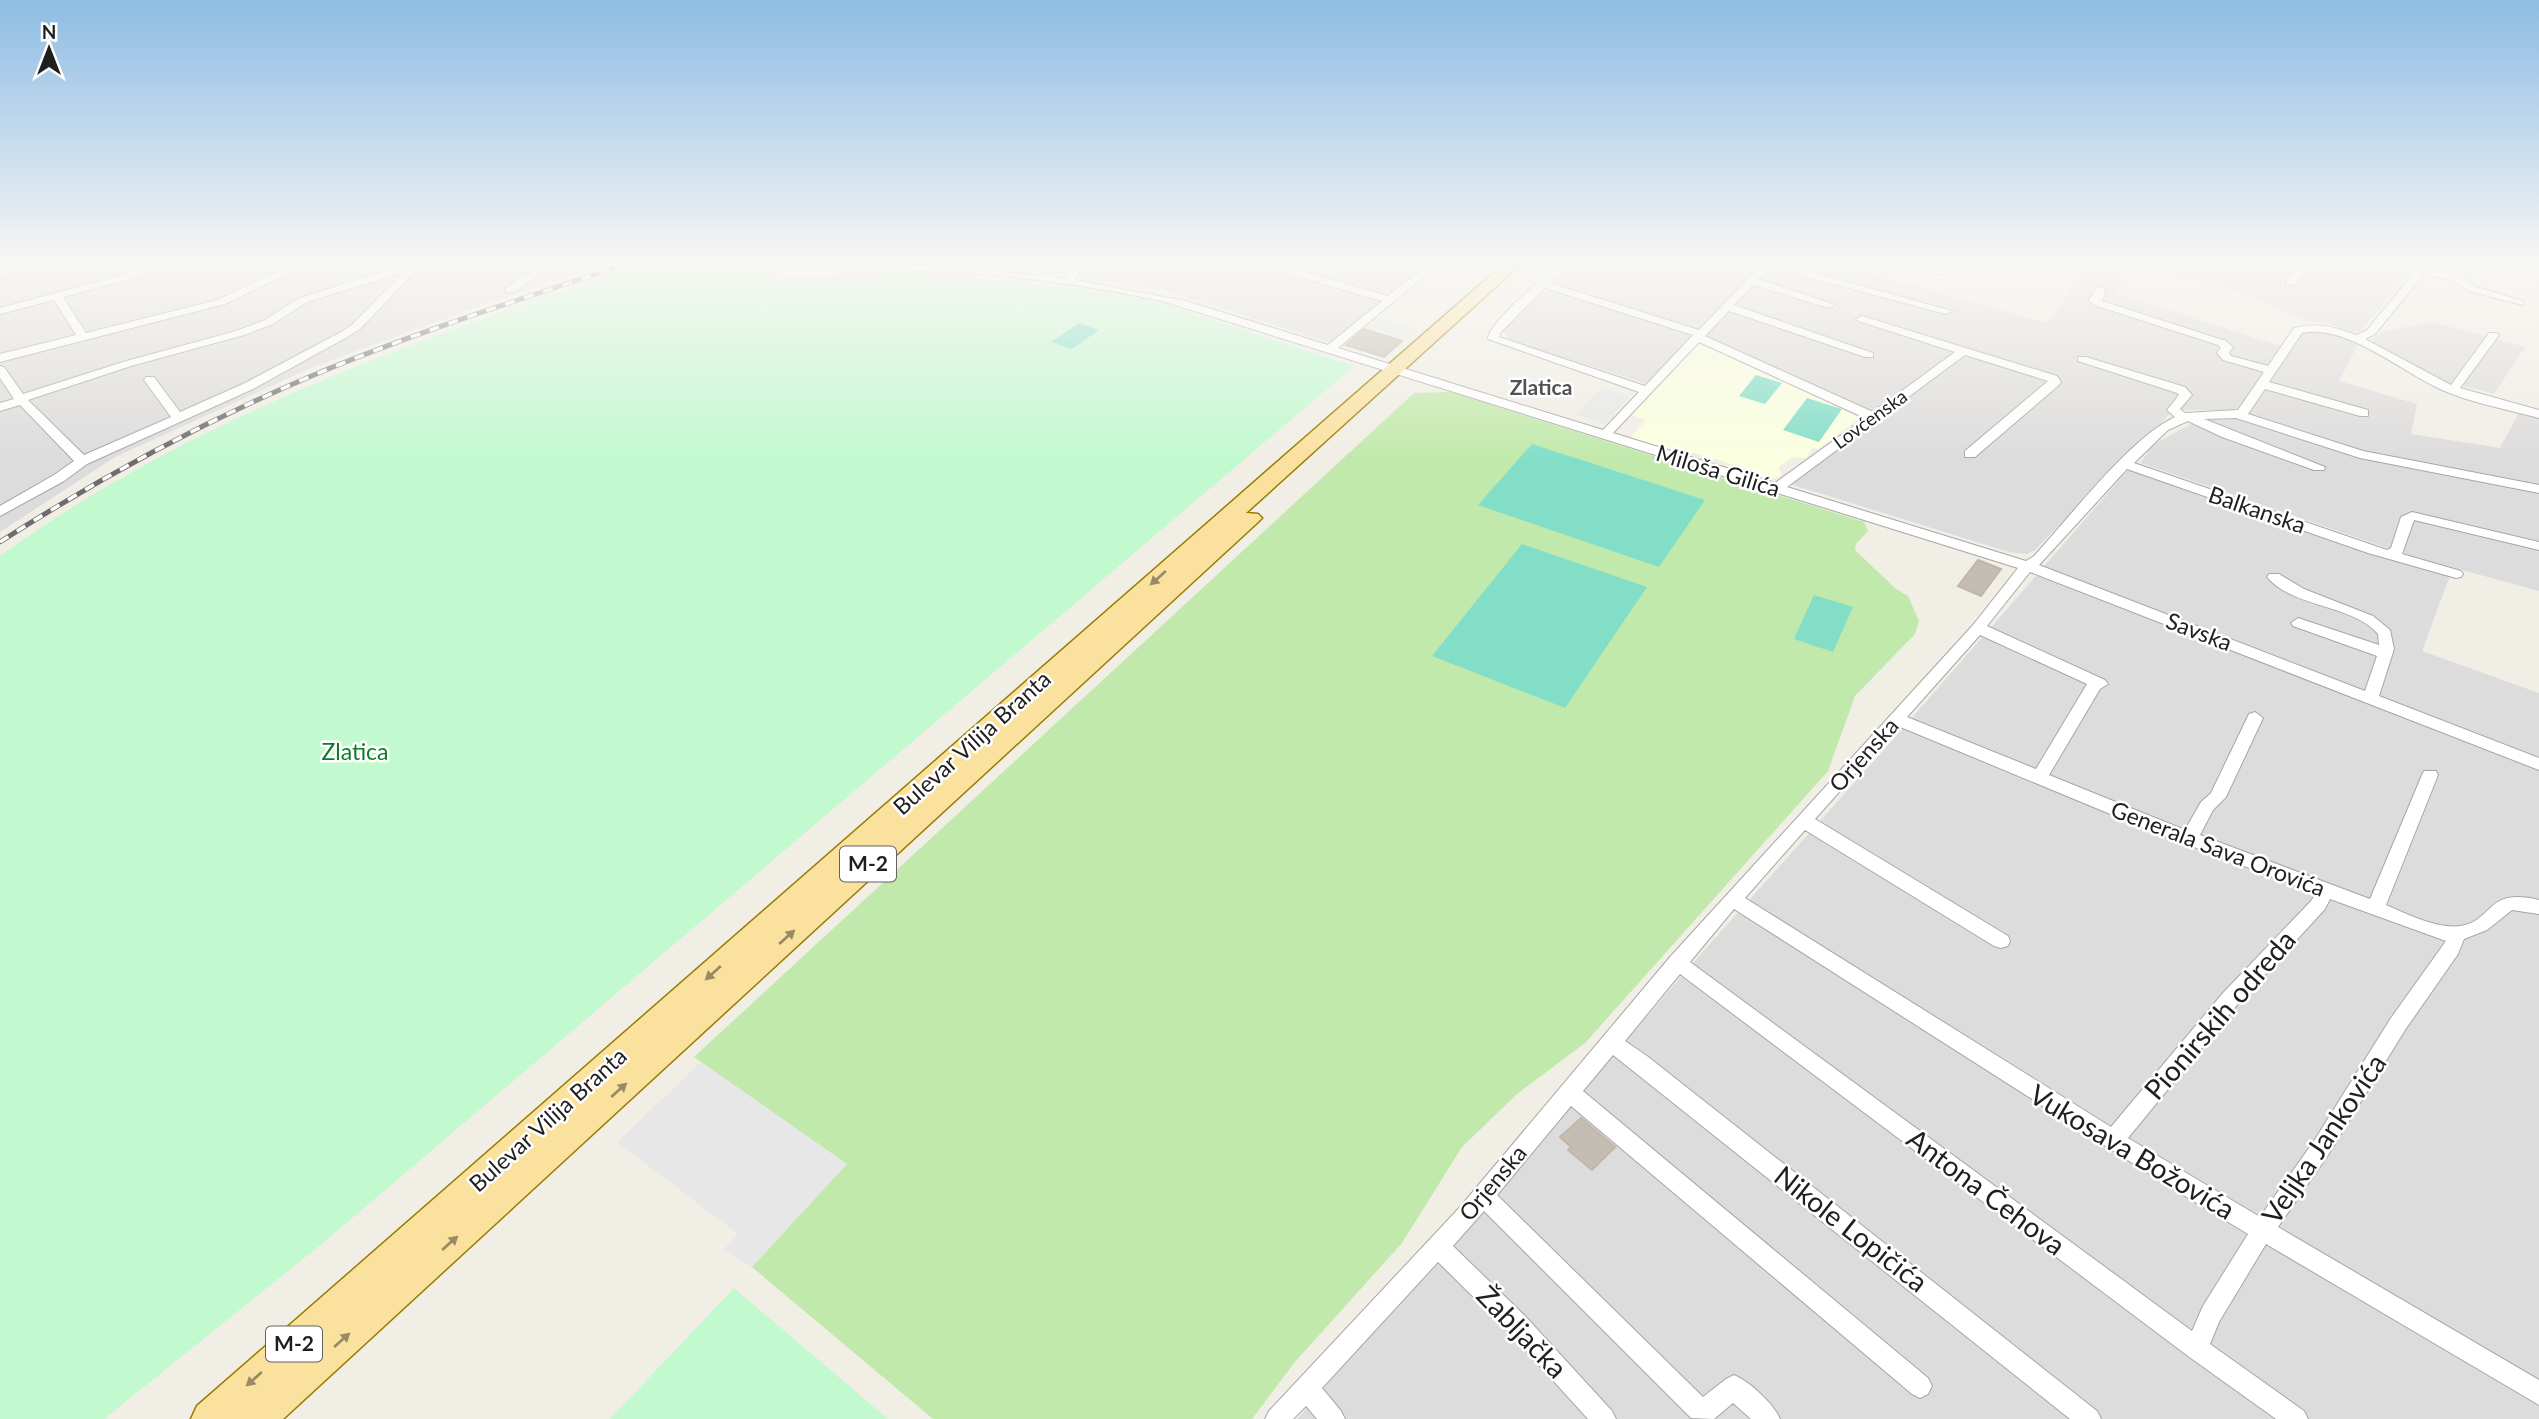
<svg xmlns="http://www.w3.org/2000/svg" width="2539" height="1419" font-family="Lato,sans-serif">
	<style>
		.residential { fill: #dddcdc }
		.education { fill: #faffdf }
		.grass { fill: #c1e9ab }
		.park { fill: #c2f9cf }
		.pitch { fill: #83dec8 }
		.parking { fill: #e7e7e7 }
		.building { fill: #c4bdb4; stroke: #c1b6a7; stroke-width: 2 }
		.lines { fill: none; stroke-linecap: round; stroke-linejoin: round }
		.minor-casing { stroke: #a6a6a6; stroke-width: 2 }
		.primary-casing { stroke: #997c01; stroke-width: 3 }
		.minor { fill: #fff; fill-rule: evenodd }
		.primary { fill: #fbe19e; fill-rule: evenodd }
		.rail-casing { stroke: #6d6d6d; stroke-width: 5 }
		.rail { stroke: #fff; stroke-width: 3.5; stroke-dasharray: 10; stroke-linecap: butt }
		.oneway { fill: #988a65 }
		.labels { text-anchor: middle; stroke-width: 5; stroke-linejoin: round; paint-order: stroke }
		.far-street-label { font-size: 19px; fill: #1f1f1f; stroke: #fff }
		.far-neighbourhood-label { font-size: 21px; font-weight: bold; fill: #525252; stroke: #fff }
		.shield { fill: #fff; stroke: #626262; stroke-width: 2 }
		.shield-label { font-size: 21px; font-weight: bold; fill: #1f1f1f }
		.street-label { font-size: 23px; fill: #1f1f1f; stroke: #fff }
		.park-label { font-size: 23px; fill: #0c7d26; stroke: #fff }
		.near-street-label { font-size: 28px; fill: #1f1f1f; stroke: #fff }
	</style>
	<rect width="100%" height="100%" fill="#f0eee5"/>
	<path class="residential" d="M0 263H610L468 310 313 367 115 457 0 532Z
		M945 263H1430L1331 343 1170 292 1070 276Z
		M1575 263H1764L1647 384 1507 339 1504 330Z
		M1772 263H1871L1864 272 2048 323 2087 267 2124 277 2116 293 2280 346 2245 405 2238 410H2174L2122 460 2035 550 2027 554 2009 552 1790 484 1882 418 1701 337Z
		M2131 263H2392L2413 270 2360 331 2347 333 2333 325 2307 320 2234 290Z
		M2433 322 2525 347 2494 394 2448 382 2375 345 2371 339 2385 331Z
		M2309 326 2359 342 2339 381 2417 404 2411 434 2500 448 2520 411 2539 416V591L2411 556 2141 463 2151 446 2207 415 2245 417 2250 413 2300 331Z
		M2130 468 2451 573 2422 651 2539 693V1419H1297L1708 946 1890 743Z"/>
	<path class="education" d="M1700 346 1708 347 1860 418 1818 449 1813 448 1806 458 1793 457 1779 467 1781 476 1770 480 1755 477 1752 470 1694 453 1682 455 1630 438 1646 420 1632 415 1695 347Z"/>
	<path class="grass" d="M1450 392 1864 522 1868 531 1856 544 1855 550 1896 589 1908 596 1919 621 1915 634 1855 696 1828 771 1585 1043 1517 1094 1462 1147 1402 1243 1294 1363 1252 1419H933L752 1267 846 1164 694 1057 1414 393Z"/>
	<path class="park" d="M645 263H747L784 281 907 273 1060 286 1151 300 1354 366 324 1242 104 1419H0V556C194 415 421 339 645 263Z
		M734 1288 888 1419H610Z"/>
	<path class="pitch" d="M1079 323 1099 330 1072 349 1051 342Z
		M1756 375 1782 383 1765 404 1739 396Z
		M1807 398 1842 409 1819 442 1783 430Z
		M1532 444 1705 500 1659 567 1478 505Z
		M1522 544 1647 587 1565 708 1432 656Z
		M1814 595 1853 607 1833 652 1794 639Z"/>
	<path class="parking" d="M1378 318 1418 330 1407 340 1367 327Z
		M1602 387 1630 396 1605 424 1576 414Z
		M701 1062 847 1164 752 1267 724 1249 738 1234 617 1142Z"/>
	<path class="building" d="M1364 329 1402 341 1384 357 1346 345Z
		M1978 560 2001 569 1981 596 1958 586Z
		M1581 1118 1615 1147 1592 1170 1568 1150 1571 1147 1560 1137Z"/>
	<g class="lines">
		<defs>
			<path id="minor" d="M40 263H58L0 277V271Z
				M155 263H169L123 281 63 297 86 333 217 300 296 263H308L225 304 0 362V354L76 335 54 300 0 314V308L115 277Z
				M411 263H423L360 329 349 336 253 389 87 464 64 481 0 516V506L54 475 74 461 20 405 0 411V403L14 399 0 378V366L4 367 23 394 123 362 236 331 265 320 299 298ZM404 272 352 325 341 332 245 383 180 412 154 377H146L144 380 171 417 84 455 28 400 131 366 244 335 273 324 307 302Z
				M545 263H556L514 292H506V288Z
				M760 263H772L800 270 884 265 944 266 1064 278 1073 263H1083L1075 280 1186 301 1328 345 1382 301 1259 265 1258 263H1273L1388 296 1429 263H1440L1338 348 1603 430 1639 392 1488 339C1489 322 1545 276 1559 263H1570L1550 283 1699 330 1763 263H1778L1952 311 1946 314 1770 267 1758 279 1835 305 1829 308 1753 285 1734 305 1873 353V357H1865L1729 311 1705 336 1873 412 1955 352 1858 321 1856 319 1862 316 2057 376 2061 382 2059 385 1975 457H1965V451L2048 381 1965 355 1787 487 2026 561 2034 556C2069 518 2131 437 2175 417L2167 410 2179 395 2177 393 2078 361V357H2086L2185 387 2192 395 2180 409 2185 413 2238 410 2264 372 2223 360 2217 353 2221 348 2218 345 2094 305 2089 300 2097 287 2106 289 2102 301 2226 341 2233 347 2229 353 2231 356 2268 366 2294 328C2317 322 2334 327 2356 335L2367 330 2414 273 2392 265 2391 263C2418 263 2447 285 2470 263H2481L2472 273 2462 277 2476 287 2523 301V305L2468 291 2450 279 2423 275 2375 334 2365 339 2451 385 2489 333H2497L2499 335 2460 388 2539 410V418C2506 409 2471 403 2440 389 2400 371 2347 324 2302 333L2269 382 2368 410V416H2360L2265 389 2248 414 2363 451 2539 485V493L2360 458 2236 418 2204 419 2325 467 2324 470H2314L2222 437 2188 421 2168 430 2134 463 2387 550 2391 548 2401 517 2412 512 2539 542V550L2414 520 2402 554 2461 571 2463 574 2461 577 2456 578 2368 553 2127 469 2039 565 2365 691 2377 656 2293 626 2291 623 2298 618 2379 645 2378 634C2353 604 2293 608 2267 577L2269 574H2279L2304 589 2373 616 2390 630 2394 649 2379 696 2539 758V770L2030 572 1987 626 2105 680 2108 684 2100 689 2049 775 2185 830 2201 802 2211 793 2249 714 2255 712 2263 718 2226 797 2213 810 2200 835 2370 899 2422 775 2424 771H2436L2438 775 2386 905C2407 914 2436 929 2460 926 2494 921 2485 887 2539 900V914L2512 910 2487 930 2464 939 2458 954 2405 1030 2328 1155 2278 1227 2539 1380V1405L2266 1244 2219 1322 2210 1344 2304 1411 2308 1419H2276L2188 1356 1680 974 1625 1041 1647 1056 2097 1411 2101 1419H2070L1613 1055 1583 1091 1928 1378 1932 1386 1928 1394 1920 1398 1912 1394 1571 1106 1497 1195 1703 1397 1726 1379 1734 1375C1750 1382 1773 1403 1780 1419H1751L1733 1403 1714 1419 1691 1418 1484 1211 1453 1246 1526 1317 1612 1411 1616 1419H1588L1510 1333 1438 1262 1322 1388 1341 1411 1345 1419H1317L1306 1406 1293 1419H1265L1269 1411 1460 1207 1670 957 1973 625 2018 568 1162 301C1072 282 956 266 864 272 832 274 786 287 760 263ZM1545 288 1693 335 1645 386 1499 337 1501 332ZM1699 342 1865 418 1775 483 1613 433ZM1980 635 2087 684 2036 769 1907 717ZM1898 726 2144 828 2315 893 2312 900 2223 993 2111 1127 1745 898 1805 830 1994 946 2001 948 2008 946 2010 941 2008 936 1815 819ZM2330 899 2446 941 2391 1018 2314 1141 2260 1217 2128 1138 2237 1005 2325 909ZM1734 909 2170 1187 2248 1234 2203 1306 2192 1331 1690 962Z
				M1944 263H1955L1945 274H1937L1936 272Z
				M2192 263H2203L2193 270 2188 267Z
				M2303 263H2313L2294 285H2286V281Z"/>
			<path id="primary" d="M1505 263H1522L1246 513 1258 514 1262 518 1258 522 283 1419H191L197 1406Z"/>
		</defs>
		<use href="#minor" class="minor-casing"/>
		<use href="#primary" class="primary-casing"/>
		<use href="#minor" class="minor"/>
		<use href="#primary" class="primary"/>
		<defs>
			<path id="rail" d="M0 542C98 479 201 423 309 377 413 333 522 299 629 263"/>
		</defs>
		<use href="#rail" class="rail-casing"/>
		<use href="#rail" class="rail"/>
	</g>
	<defs><path id="oneway-solid" d="M-6-.8H1V-3.2L6.5 0L1 3.2V.8H-6Z" transform="scale(1.75)"/></defs>
	<g class="oneway">
		<use href="#oneway-solid" transform="translate(1158 578) rotate(138)"/>
		<use href="#oneway-solid" transform="translate(787 937) rotate(-42)"/>
		<use href="#oneway-solid" transform="translate(713 973) rotate(138)"/>
		<use href="#oneway-solid" transform="translate(619 1090) rotate(-42)"/>
		<use href="#oneway-solid" transform="translate(450 1243) rotate(-42)"/>
		<use href="#oneway-solid" transform="translate(342 1340) rotate(-42)"/>
		<use href="#oneway-solid" transform="translate(254 1379) rotate(138)"/>
	</g>
	<linearGradient id="sky" x2="0" y2="1"><stop stop-color="#8dbce4"/><stop offset="0.57" stop-color="#f8f7f3"/><stop offset="1" stop-color="#f8f7f3" stop-opacity="0"/></linearGradient>
	<rect width="2539" height="461" fill="url(#sky)"/>
	<g class="labels">
		<g class="far-street-label">
			<text transform="translate(1870 419) rotate(-36)" y="7">Lovćenska</text>
		</g>
		<g class="far-neighbourhood-label">
			<text x="1541" y="395">Zlatica</text>
		</g>
		<g class="shield">
			<rect x="840" y="846.5" width="56" height="35" rx="5"/>
			<rect x="266" y="1326.5" width="56" height="35" rx="5"/>
		</g>
		<g class="shield-label">
			<text x="868" y="871">M-2</text>
			<text x="294" y="1351">M-2</text>
		</g>
		<g class="street-label">
			<text transform="translate(1718 471) rotate(17)" y="8">Miloša Gilića</text>
			<text transform="translate(2257 510) rotate(19)" y="8">Balkanska</text>
			<text transform="translate(2199 632) rotate(21)" y="8">Savska</text>
			<text transform="translate(972 743) rotate(-42)" y="8">Bulevar Vilija Branta</text>
			<text transform="translate(1864 755) rotate(-48)" y="8">Orjenska</text>
			<text transform="translate(2218 849) rotate(21)" y="8">Generala Sava Orovića</text>
			<text transform="translate(548 1120) rotate(-42)" y="8">Bulevar Vilija Branta</text>
			<text transform="translate(1493 1183) rotate(-50)" y="8">Orjenska</text>
		</g>
		<g class="park-label">
			<text x="355" y="760">Zlatica</text>
		</g>
		<g class="near-street-label">
			<text transform="translate(2220 1015) rotate(-49)" y="10">Pionirskih odreda</text>
			<text transform="translate(2324 1139) rotate(-56)" y="10">Veljka Jankovića</text>
			<text transform="translate(2132 1152) rotate(31)" y="10">Vukosava Božovića</text>
			<text transform="translate(1986 1192) rotate(37)" y="10">Antona Čehova</text>
			<text transform="translate(1851 1229) rotate(38)" y="10">Nikole Lopičića</text>
			<text transform="translate(1522 1332) rotate(46)" y="10">Žabljačka</text>
		</g>
	</g>
	<g transform="translate(49 49)" stroke="#ffffff" stroke-width="5" paint-order="stroke">
	<path d="M0-5L12 26L0 18L-12 26Z" fill="#1f1f1f"/>
	<text y="-10" font-size="19" font-weight="bold" text-anchor="middle" fill="#1f1f1f">N</text>
	</g>
</svg>
